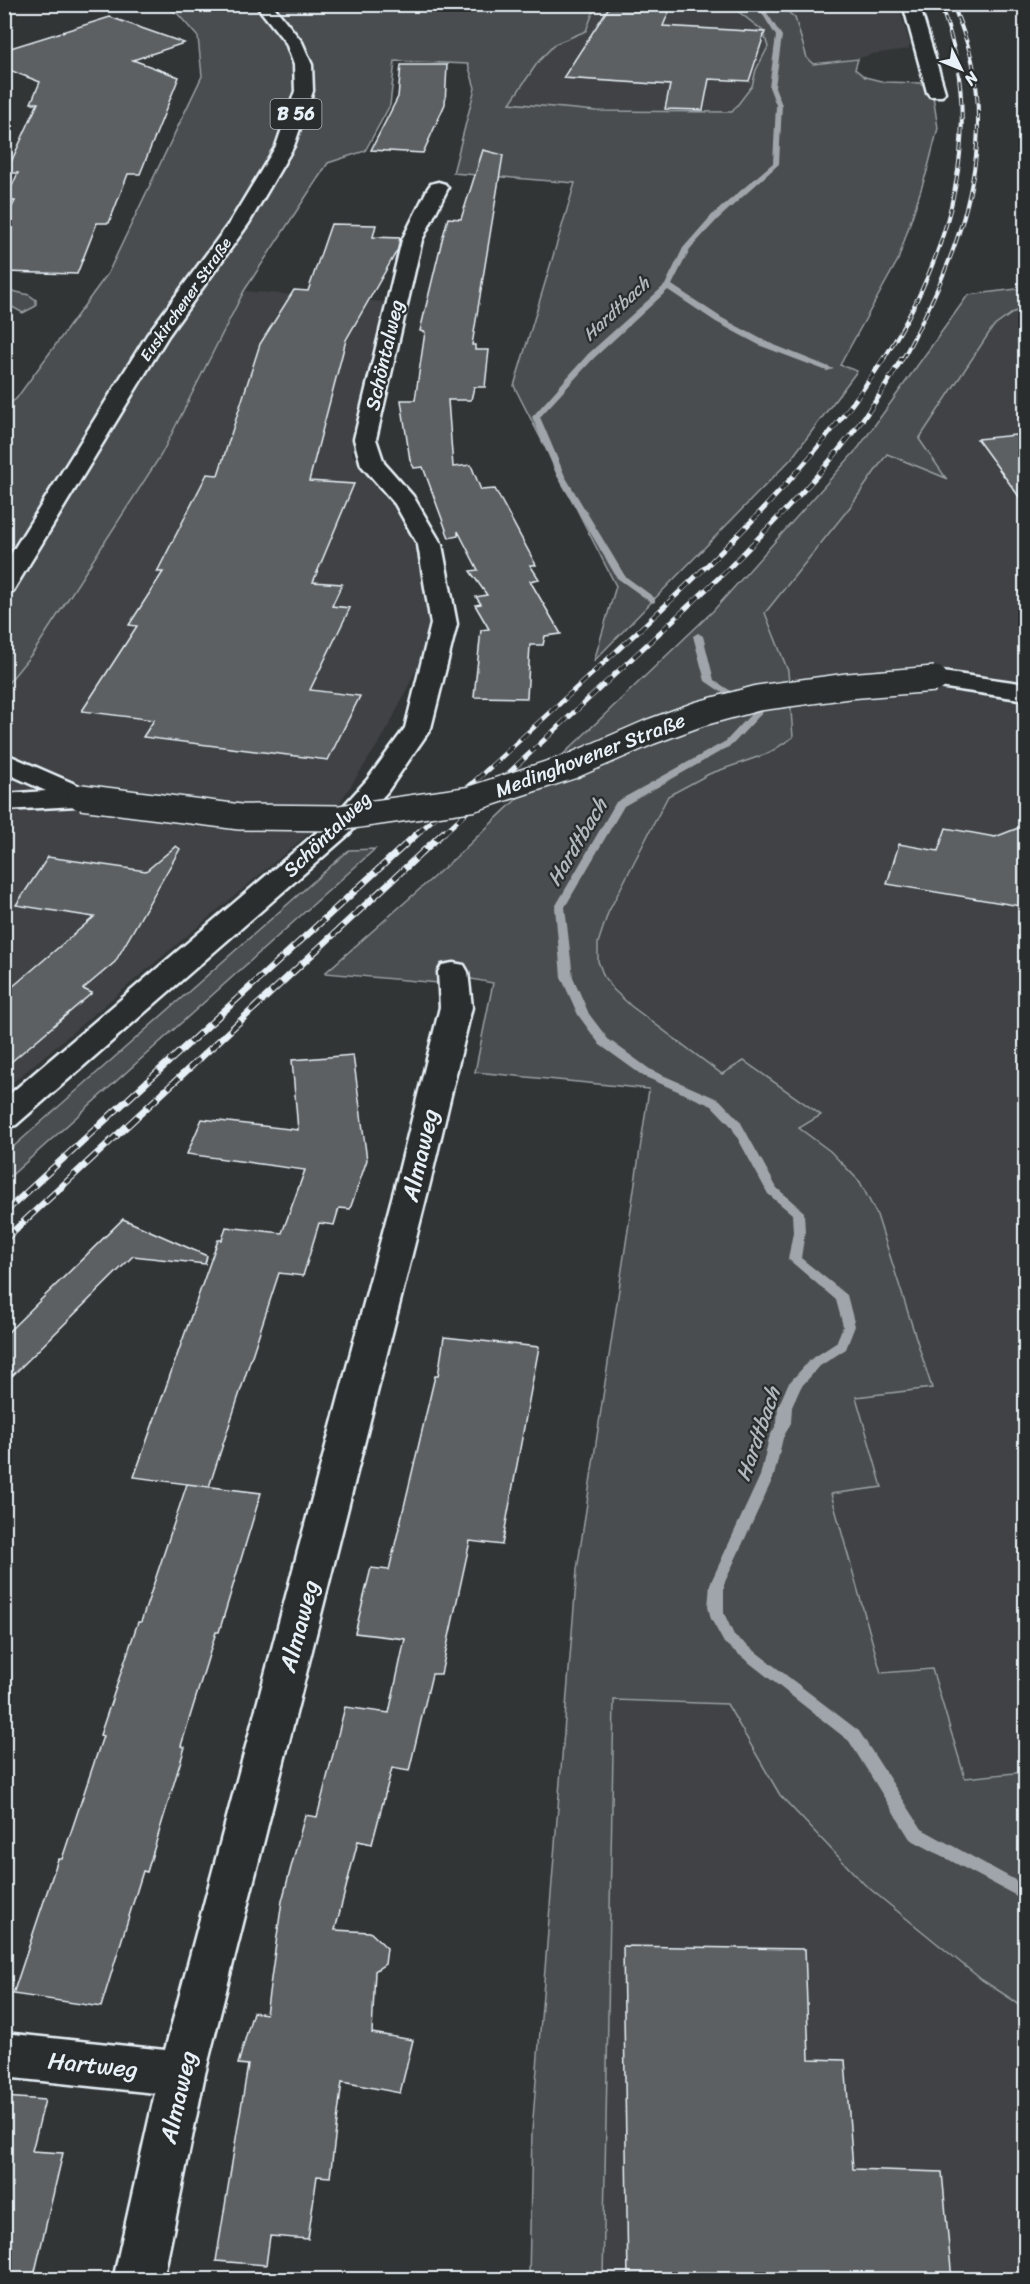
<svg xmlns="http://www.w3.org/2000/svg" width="1030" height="2284" font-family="Sriracha,sans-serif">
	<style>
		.built { fill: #3f4244 }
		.green { fill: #494d4f; stroke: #989fa4; stroke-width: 1.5 }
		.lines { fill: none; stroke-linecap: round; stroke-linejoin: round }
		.stream { fill: #9fa5aa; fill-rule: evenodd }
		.building { fill: #5c6063; stroke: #e8f1f8; stroke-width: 1.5 }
		.minor-casing { stroke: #e8f1f8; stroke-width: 5 }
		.major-casing { stroke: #e8f1f8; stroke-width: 5 }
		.minor { fill: #2a2d2e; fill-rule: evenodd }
		.major { fill: #2a2d2e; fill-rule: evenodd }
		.rail-far2-casing { stroke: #e8f1f8; stroke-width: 4 }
		.rail-far1-casing { stroke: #e8f1f8; stroke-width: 5 }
		.rail-casing { stroke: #e8f1f8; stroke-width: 7 }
		.rail-far2 { stroke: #2a2d2e; stroke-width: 2; stroke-dasharray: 8; stroke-linecap: butt }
		.rail-far1 { stroke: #2a2d2e; stroke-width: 4; stroke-dasharray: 10; stroke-linecap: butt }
		.rail { stroke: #2a2d2e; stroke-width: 4.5; stroke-dasharray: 14; stroke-linecap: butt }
		.major-bridge-casing { stroke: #e8f1f8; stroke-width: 28; stroke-linecap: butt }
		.major-bridge { stroke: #2a2d2e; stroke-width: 25 }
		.labels { text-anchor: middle; stroke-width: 4.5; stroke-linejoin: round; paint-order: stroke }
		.far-street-label { font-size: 16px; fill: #e8f1f8; stroke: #2a2d2e }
		.shield { fill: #2a2d2e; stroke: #afb6bb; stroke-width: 1.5 }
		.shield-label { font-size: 18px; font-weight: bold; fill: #e8f1f8 }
		.far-water-label { font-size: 18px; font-style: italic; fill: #b1b8be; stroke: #2a2d2e }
		.street-label { font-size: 20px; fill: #e8f1f8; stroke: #2a2d2e }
		.water-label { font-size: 21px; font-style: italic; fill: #b1b8be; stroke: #2a2d2e }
		.near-street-label { font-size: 24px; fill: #e8f1f8; stroke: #2a2d2e }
	</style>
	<rect width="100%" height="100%" fill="#323536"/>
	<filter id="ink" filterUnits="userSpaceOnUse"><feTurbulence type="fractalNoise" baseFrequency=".0167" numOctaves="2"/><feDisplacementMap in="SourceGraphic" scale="12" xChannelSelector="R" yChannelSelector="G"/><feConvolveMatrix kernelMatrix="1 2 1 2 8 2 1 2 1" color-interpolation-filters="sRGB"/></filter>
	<g filter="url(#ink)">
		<path class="built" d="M555 5H730L763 31 768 47 756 70 753 86 733 112 596 111 509 103 538 62 555 44 586 31 594 10Z
			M780 5H898L910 44 908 49 872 54 858 59 813 64 807 59 795 18Z
			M244 291 385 302 352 454 416 529 438 625 386 732 333 813 5 1089V687L35 650 161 455Z
			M1025 308V1772L965 1778 932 1669 881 1673 831 1493 882 1487 856 1397 932 1388 877 1214 830 1151 799 1127 820 1115 722 1074 631 1006 604 977 598 961V943L608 913 668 796 709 774 769 753 793 737 788 671 765 614 850 507 887 454 946 478 918 439 993 327 1014 312Z
			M614 1700 727 1704 780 1795 864 1884 982 1980 1025 2008V2279L603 2280Z"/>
		<path class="green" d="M555 4 594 10 586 31 555 44 538 62 510 103 596 111 732 112 752 86 756 70 768 47 763 31 730 5H780L795 18 807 58 813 64 858 59 855 69 865 77 885 82 920 83 926 86 933 96 938 128 927 171 898 260 840 365 857 371 791 459 594 661 616 586 514 386 575 183 453 173 475 88 468 64 395 61 390 105 365 151 328 163 244 291 161 455 35 650 5 687V407L16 399 108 273 202 76 198 37 177 13 161 5Z
			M1025 288V308L1014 312 993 327 919 439 946 478 887 454 850 507 765 613 788 671 793 737 769 753 709 774 668 796 608 913 598 943V961L604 977 614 990 631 1006 722 1074 744 1061 821 1115 799 1128 830 1151 860 1182 877 1215 932 1388 856 1397 882 1487 831 1494 881 1673 932 1669 965 1778 1025 1772V2008L982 1980 864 1884 780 1795 727 1704 614 1700 603 2279H529L532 2131 577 1570 649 1089 475 1072 493 983 461 977 439 983 325 973 455 858 713 611 859 447 968 295Z
			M4 289 29 295 36 300V306L23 313 5 303Z
			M375 849 5 1181V1154L349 850Z"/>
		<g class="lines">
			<path class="stream" d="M753 4 762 5 782 36 775 87 782 105 779 164 718 219 690 249 672 285 722 318 767 342 834 369 827 371 761 346 716 322 668 290 594 358 540 417 565 476 625 576 655 598V602L652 603 617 578 557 476 532 417 588 354 665 285 683 248 712 215 773 163 776 105 769 87 776 36 758 7Z
				M698 633 703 636 714 680 763 712 732 745 624 806 565 907 573 977 589 1014 608 1039 651 1070 720 1100 740 1121 777 1188 804 1212 805 1232 801 1258 847 1295 855 1326 846 1349 820 1366 801 1387 792 1407 791 1423 783 1438 774 1476 724 1584V1613L734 1635 859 1731 922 1829 1026 1886V1901L910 1839 849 1741 724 1643 711 1619 708 1607 710 1584 760 1476 769 1438 777 1423 778 1407 788 1384 810 1360 836 1343 843 1326 836 1300 788 1259 793 1232 792 1214 768 1194 731 1126 712 1106 643 1076 600 1045 578 1015 561 977 555 907 616 802 726 741 752 713 705 681 693 636Z"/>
		</g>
		<path class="building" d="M611 4H672L663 26 765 32 749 81 709 79 703 110 665 109 670 85 563 78Z
			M110 17 184 43 133 60 179 77 140 174H128L109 223H97L77 274 4 272V222L15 201H5L18 173H6L38 103H31L40 82 4 68V50Z
			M401 65H447L445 104 423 153 371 150 398 97Z
			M483 150 503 155 472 345H475V350H489L487 368 485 387H474L471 400H448L453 467 471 465 481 490 495 489 536 565H530L539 579 530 581 561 634 545 636 543 645H530L527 698 474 697 481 630 489 629 475 605 481 604 476 597 487 595 470 571 478 570 458 531V536L449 538 423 467 414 468 410 460 401 400H415L425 332 420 331 442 240 448 218 461 219Z
			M331 224 376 225 373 237 400 238 398 249 346 340 309 481 354 484 313 582 342 584 332 606 350 608 310 690 360 696 328 760 143 737 154 720 82 711 137 626 129 625 163 572H157L207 474 218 475 260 344 294 290 308 291Z
			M1026 434V506L977 439Z
			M1026 825V907L887 884 899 844 938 851 946 828 995 837Z
			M176 846 180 849 115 962 83 989 92 993 4 1068V994L94 917 16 905 48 857 146 871Z
			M353 1055 367 1160 350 1209 339 1208 334 1225 319 1223 303 1276 279 1273 209 1487 134 1477 218 1240H222L226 1227 282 1233 305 1170 187 1154 202 1119 298 1130 292 1060Z
			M123 1219 207 1256 205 1264 133 1256 4 1384V1336Z
			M444 1337 539 1347 502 1545 470 1541 441 1674H432L409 1771 392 1768 372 1844 358 1841 335 1930 370 1932 387 1948 385 1964 375 1971 372 2033 413 2040 400 2093 342 2082 330 2177 317 2176 308 2239 270 2236 266 2265 216 2261 248 2065 238 2064 253 2012 266 2014 282 1901 305 1815 317 1817 345 1707 389 1713 405 1639 355 1633 371 1568 389 1570 435 1376H438Z
			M187 1484 261 1493 219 1632H216L181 1746 185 1747 147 1872 143 1871 101 2007 13 1994 58 1859H62L103 1736 100 1735 138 1622H141Z
			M623 1946 805 1949 809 2059 845 2060 853 2169 942 2172 952 2280H628Z
			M4 2097 45 2100 32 2151 63 2153 33 2280H4Z"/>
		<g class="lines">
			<defs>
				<path id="minor" d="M903 4H919L945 92 942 96H930L927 92Z
					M438 182 445 184 448 188 422 240 376 439 384 463 413 496 442 545 457 624 431 728 387 792 349 834 16 1125 4 1128V1099L329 822 367 780 405 728 431 624 418 545 395 504 361 465 354 439 402 240 428 188 431 184Z
					M453 963 464 965 468 972 472 1007 430 1183 205 2074 163 2280H113L155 2093 4 2077V2033L165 2050 396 1183 440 1007 438 972 442 965Z"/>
				<path id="major" d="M255 4H272L302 42 312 65 313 91 294 146 249 223 168 336 16 586 13 591 4 593V565L147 335 230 222 276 146 295 91 294 65 286 43Z
					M935 671 1026 684V700L926 685 922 679 926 673Z
					M4 753 91 791 95 797 91 803 77 806 4 810V794L46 791 4 772Z"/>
			</defs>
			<use href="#minor" class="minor-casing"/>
			<use href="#major" class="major-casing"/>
			<use href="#minor" class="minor"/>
			<use href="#major" class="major"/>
			<defs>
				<path id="rail-far2" d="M883 360C951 254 988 126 940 4
					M902 360C951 270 993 170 973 65 969 44 960 24 953 4"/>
				<path id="rail-far1" d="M417 834C486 771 554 709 622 646 717 558 813 468 884 358
					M443 834 726 571C790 506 858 439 902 358"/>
				<path id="rail" d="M4 1213 419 832
					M4 1240 444 832"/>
			</defs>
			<use href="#rail-far2" class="rail-far2-casing"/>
			<use href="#rail-far1" class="rail-far1-casing"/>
			<use href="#rail" class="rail-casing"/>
			<use href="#rail-far2" class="rail-far2"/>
			<use href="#rail-far1" class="rail-far1"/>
			<use href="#rail" class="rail"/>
			<defs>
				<path id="major-bridge" d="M81 797 240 817 339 818 471 799 572 766 650 732 699 714 758 698 848 686 935 679"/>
			</defs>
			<use href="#major-bridge" class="major-bridge-casing"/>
			<use href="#major-bridge" class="major-bridge"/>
		</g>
	</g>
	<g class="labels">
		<g class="far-street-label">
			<text transform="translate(185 299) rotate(-55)" y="6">Euskirchener Straße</text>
		</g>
		<rect class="shield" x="270.5" y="99" width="51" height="30" rx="4.5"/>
		<g class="shield-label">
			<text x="296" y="120">B 56</text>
		</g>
		<g class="far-water-label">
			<text transform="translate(616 309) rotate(-43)" y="6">Hardtbach</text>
		</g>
		<g class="street-label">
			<text transform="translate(384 355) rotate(-77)" y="7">Schöntalweg</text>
			<text transform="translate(590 755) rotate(-21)" y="7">Medinghovener Straße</text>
			<text transform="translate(327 834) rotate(-44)" y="7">Schöntalweg</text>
		</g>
		<g class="water-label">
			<text transform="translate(577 842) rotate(-59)" y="7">Hardtbach</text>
			<text transform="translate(758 1434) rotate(-71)" y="7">Hardtbach</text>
		</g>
		<g class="near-street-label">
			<text transform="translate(420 1155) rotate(-77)" y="8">Almaweg</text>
			<text transform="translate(299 1626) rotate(-75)" y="8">Almaweg</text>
			<text transform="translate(93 2065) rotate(6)" y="8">Hartweg</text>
			<text transform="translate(178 2097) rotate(-77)" y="8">Almaweg</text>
		</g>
	</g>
	<rect width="1030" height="2284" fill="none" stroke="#2a2d2e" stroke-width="24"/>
	<rect x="12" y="12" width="1006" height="2260" fill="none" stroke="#e8f1f8" stroke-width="2" filter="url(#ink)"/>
	<g transform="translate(961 69) rotate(133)" stroke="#2a2d2e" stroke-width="4.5" paint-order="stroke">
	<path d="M0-4.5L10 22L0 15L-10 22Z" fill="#e8f1f8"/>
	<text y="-9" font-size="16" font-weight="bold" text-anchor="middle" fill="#e8f1f8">N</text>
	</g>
</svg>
